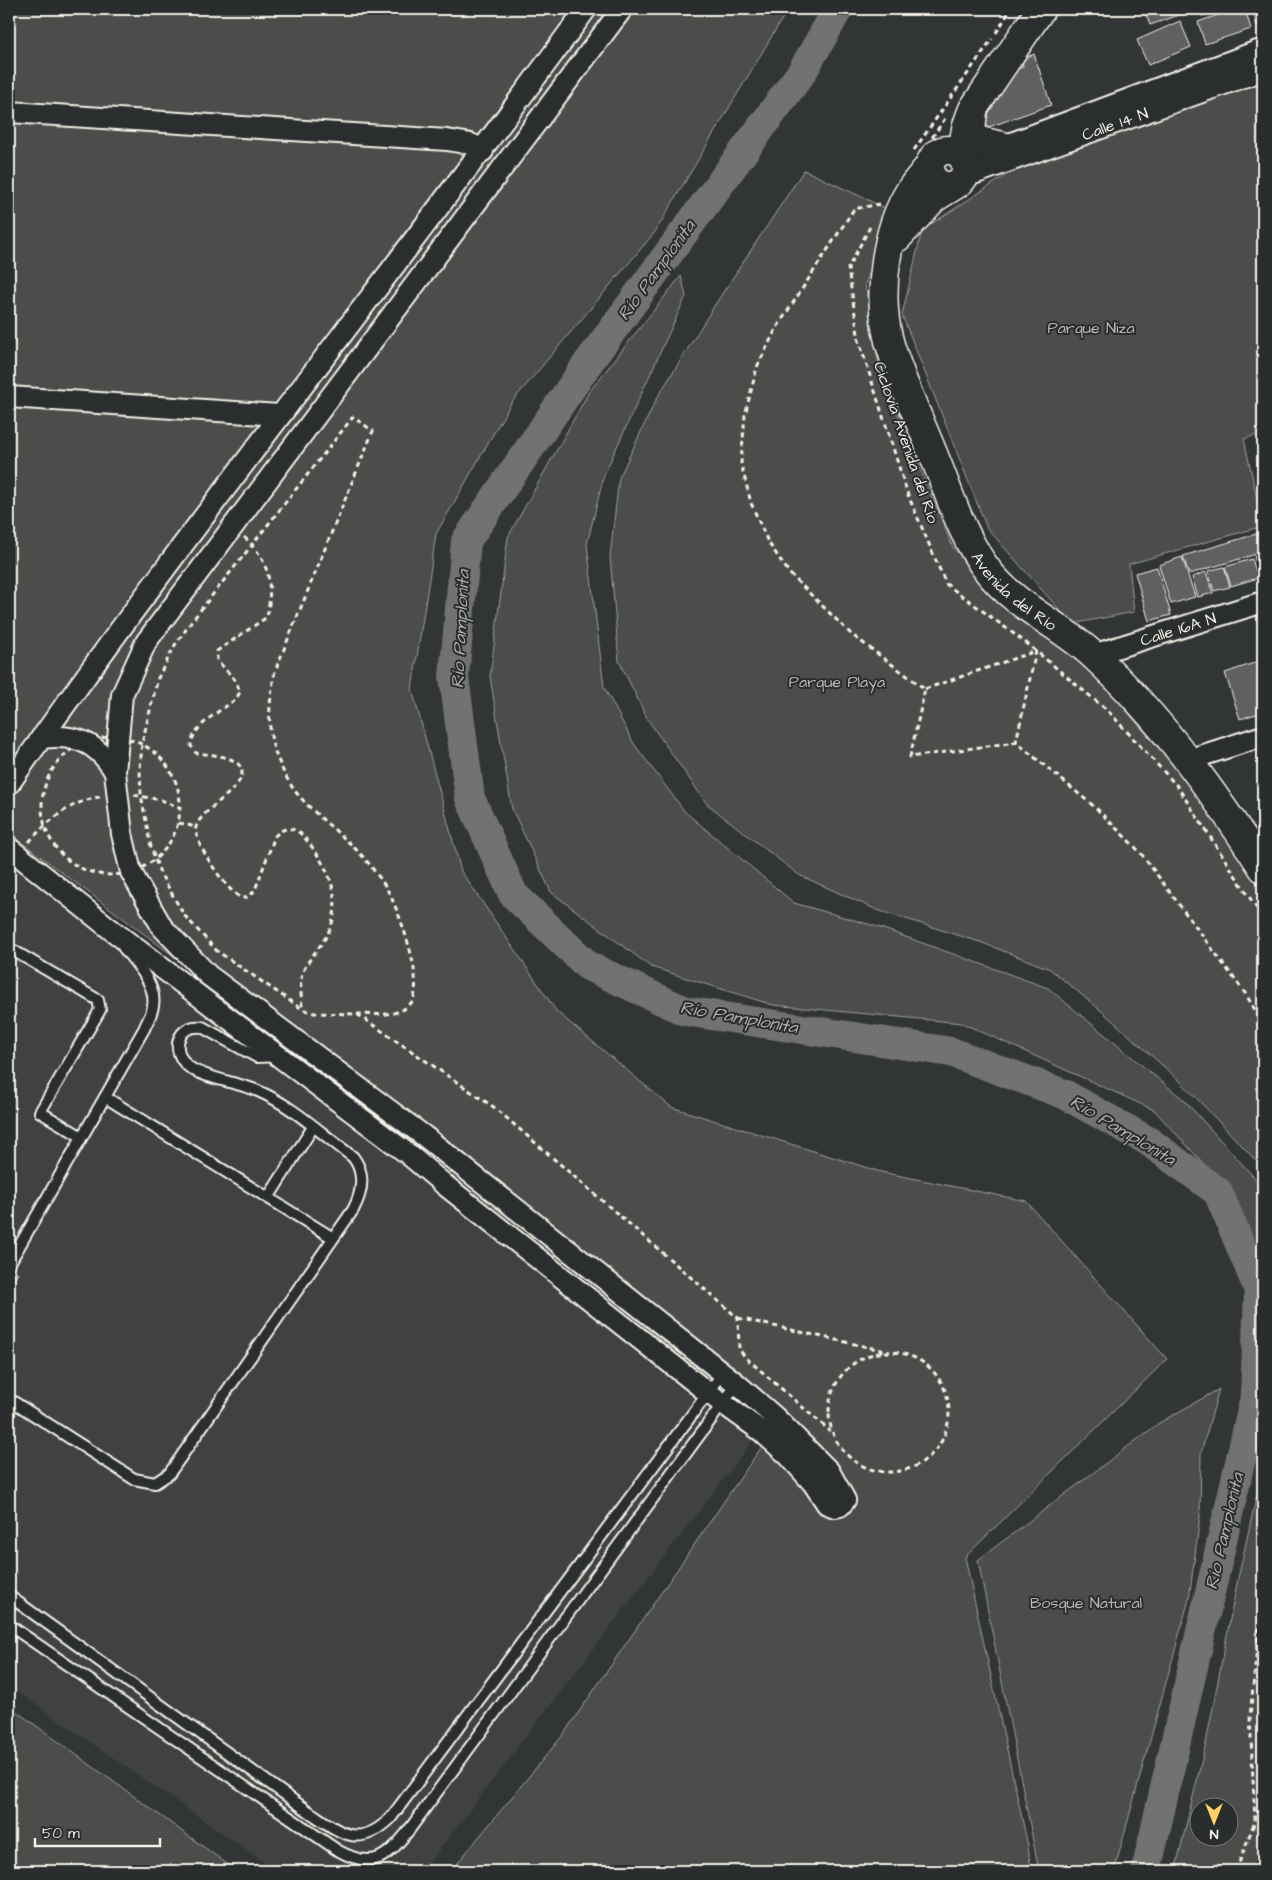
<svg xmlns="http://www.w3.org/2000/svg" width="1272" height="1880" font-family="'Architects Daughter',sans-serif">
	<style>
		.built { fill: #404242 }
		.green { fill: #4b4d4c; stroke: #a09f9a; fill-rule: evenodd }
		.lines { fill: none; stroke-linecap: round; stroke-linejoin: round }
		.river { stroke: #727370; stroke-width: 30 }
		.building { fill: #5f605f; stroke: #f4f1e8 }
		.service-casing { stroke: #f4f1e8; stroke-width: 14 }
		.minor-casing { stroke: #f4f1e8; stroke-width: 24 }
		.secondary-casing { stroke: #f4f1e8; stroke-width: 31 }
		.path { stroke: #f4f1e8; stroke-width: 3; stroke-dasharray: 5 4; stroke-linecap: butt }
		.service { stroke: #2a2d2e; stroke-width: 10 }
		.minor { stroke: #2a2d2e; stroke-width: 20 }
		.secondary { stroke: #2a2d2e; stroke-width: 28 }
		.labels { text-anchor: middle; stroke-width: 4; stroke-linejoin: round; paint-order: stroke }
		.street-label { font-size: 16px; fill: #f4f1e8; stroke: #2a2d2e }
		.park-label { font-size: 16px; fill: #b9b8b1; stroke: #2a2d2e }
		.water-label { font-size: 18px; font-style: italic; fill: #b3b2ac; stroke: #2a2d2e }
	</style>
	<rect width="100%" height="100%" fill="#323535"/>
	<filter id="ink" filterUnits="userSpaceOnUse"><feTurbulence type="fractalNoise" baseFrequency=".02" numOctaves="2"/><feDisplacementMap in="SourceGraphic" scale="10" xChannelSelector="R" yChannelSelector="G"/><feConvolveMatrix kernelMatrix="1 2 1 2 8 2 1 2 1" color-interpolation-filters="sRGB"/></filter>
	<g filter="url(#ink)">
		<path class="built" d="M9 843 772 1416 423 1871H277L9 1686Z"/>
		<path class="green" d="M9 9H788L655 232 511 403 436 534 412 689 461 871 557 1012 671 1107 881 1172 1026 1201 1167 1359 965 1557 1028 1846 1031 1871H451L563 1735 785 1413 9 833Z
			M1263 81V433L1244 439 1263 526 1129 564 1134 612 1072 624 987 528 902 315 922 230 1014 170Z
			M804 170 894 212 865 284 880 371 953 548 1028 624 1092 671 1201 797 1263 892V1168L1181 1082 1104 1013 1050 969 980 942 877 910 799 875 707 804 648 720 619 661 610 556 619 478 657 398 716 303Z
			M681 276 686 296 604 475 587 544 604 687 634 744 685 812 794 903 875 926 1048 988 1184 1100 1262 1186 1263 1283 1226 1188 1154 1110 962 1023 773 1005 651 967 551 892 512 809 490 677 508 537 589 392Z
			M1219 1389 1201 1453 1200 1517 1189 1599 1114 1871H1039L978 1560 1159 1423Z
			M1263 1467V1871H1175L1206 1743 1237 1583ZM1200 1808H1230V1838H1200Z
			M9 1706 237 1871H9Z"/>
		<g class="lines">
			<path class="river" d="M838 9 802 72 588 363 466 541 454 677 470 798 513 894 588 966 685 1011 951 1052 1064 1094 1148 1141 1218 1192 1259 1290 1255 1397 1146 1871"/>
		</g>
		<path class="building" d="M1144 9H1190L1191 11 1150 25Z
			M1199 9H1222L1202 16Z
			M1235 9H1245L1251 29 1205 44 1198 22Z
			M1263 9V24L1257 26 1253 11Z
			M1180 21 1191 47 1148 65 1137 40Z
			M1034 54 1051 105 983 129 1003 73 1023 67 1022 59Z
			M1263 532V552L1189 574 1183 556Z
			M1263 554V578H1262L1254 557Z
			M1182 557 1195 597 1171 604 1159 565Z
			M1252 559 1258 578 1231 586 1225 567Z
			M1157 567 1171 615 1149 621 1135 573Z
			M1224 567 1230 587 1214 591 1208 571Z
			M1206 572 1213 593 1198 597 1192 577Z
			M1263 660V712L1240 719 1225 673Z
			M9 1267 18 1273 11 1285 9 1284Z"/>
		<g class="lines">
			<defs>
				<path id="service" d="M9 948 98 1000 100 1010 96 1017 40 1112 82 1137
					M105 1097 333 1238
					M268 1198 313 1127
					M9 1264 144 1029C147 1022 152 1014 153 1006 157 984 136 964 123 947
					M9 1399 134 1479 155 1483 169 1474 353 1210C362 1193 366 1174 353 1157 323 1135 293 1106 258 1091 240 1083 203 1078 189 1067 170 1052 176 1024 202 1027L257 1057 279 1056
					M9 1596 308 1811C340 1832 357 1850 390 1819L723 1373
					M9 1625 337 1850C373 1870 386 1859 409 1830L737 1384"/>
				<g id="minor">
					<path d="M9 112 447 140 471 144 483 151"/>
					<path d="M966 160 1263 49"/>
					<path id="s1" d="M965 177 1263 70"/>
					<path d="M9 397 279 415"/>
					<path id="s2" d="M1093 655 1263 602"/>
					<path d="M41 738C75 734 96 741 115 772"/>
					<path d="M1188 760 1263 736"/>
					<path d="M9 784C194 520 397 269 586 9"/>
					<path d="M9 848 109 928 408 1154 446 1186 707 1392 761 1431 789 1456 813 1483 827 1504 835 1507 840 1506 845 1500 829 1471 776 1418 737 1384 424 1136 208 975 162 927 131 872 122 834 115 772 122 695 146 642 622 9"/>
				</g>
				<g id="secondary">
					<path d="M973 111 971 131 979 141 1002 146"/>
					<circle cx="948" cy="168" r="18"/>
					<path d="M966 160C961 142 966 126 973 109L1041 9"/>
					<path id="s3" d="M930 165C924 173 917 180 911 189 885 229 877 295 889 341 900 380 919 418 934 456 950 495 962 537 988 571 1017 608 1061 625 1094 656 1161 718 1214 793 1263 868"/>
					<path d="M898 237 934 198 955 185"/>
				</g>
			</defs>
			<use href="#service" class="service-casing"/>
			<use href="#minor" class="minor-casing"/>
			<use href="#secondary" class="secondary-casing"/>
			<path class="path" d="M996 33 1011 9
				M927 145 946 117
				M914 150 992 39
				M880 204 854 209 776 329 757 367 745 415 741 463 751 503 768 542 790 574 851 634 925 689 910 757 1016 742 1096 808 1140 852 1245 993 1263 1023
				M870 227 848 268 859 341 908 495 946 584 1025 642 1108 711 1177 786 1263 918
				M244 537C270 560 273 585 267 617L217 651V660L236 681 240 692 236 699C221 711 192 725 191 746L196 753C208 755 241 755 242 772 242 791 202 808 196 827 192 840 230 897 243 898 248 898 252 894 255 890L275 836C284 826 294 826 304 837 327 864 346 900 327 935 320 948 307 960 302 974 299 984 302 999 302 1009
				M925 689 1036 651 1016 742
				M42 806a69 69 0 1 1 138 0a69 69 0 1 1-138 0Z
				M134 795 161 800 181 808
				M179 823 196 827
				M29 842C48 821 71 801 100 797
				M357 1014C373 1014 399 1018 411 1003 426 984 399 911 388 891 384 883 378 876 373 869 351 839 318 820 295 791 289 783 284 773 280 764 265 734 269 703 275 671L373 431 353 417 195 617 175 645 158 678 142 743 140 770 141 795 151 847 160 873 184 915 217 951 302 1009 314 1013 357 1014 495 1108 738 1318 739 1349 745 1357 830 1431
				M738 1318 890 1352
				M829 1412a60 60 0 1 1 120 0a60 60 0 1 1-120 0Z
				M1236 1871 1255 1821 1250 1717 1263 1586"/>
			<use href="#service" class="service"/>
			<use href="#minor" class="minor"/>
			<use href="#secondary" class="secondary"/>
		</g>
	</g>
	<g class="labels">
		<g class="street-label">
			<text dy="6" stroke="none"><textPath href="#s1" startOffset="159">Calle 14 N</textPath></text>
			<text transform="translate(907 442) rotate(71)" y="6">Ciclovía Avenida del Río</text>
			<text dy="6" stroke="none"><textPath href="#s3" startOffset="472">Avenida del Río</textPath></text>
			<text dy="6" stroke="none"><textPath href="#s2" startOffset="89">Calle 16A N</textPath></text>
		</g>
		<g class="park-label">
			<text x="1091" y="333">Parque Niza</text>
			<text x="837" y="687">Parque Playa</text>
			<text x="1086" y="1608">Bosque Natural</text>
		</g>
		<g class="water-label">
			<text transform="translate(656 270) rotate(-54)" y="6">Río Pamplonita</text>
			<text transform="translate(460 629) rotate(-87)" y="6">Río Pamplonita</text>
			<text transform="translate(739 1017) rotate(10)" y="6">Río Pamplonita</text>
			<text transform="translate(1123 1130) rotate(31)" y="6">Río Pamplonita</text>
			<text transform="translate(1224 1531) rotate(-77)" y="6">Río Pamplonita</text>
		</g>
	</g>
	<rect width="1272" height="1880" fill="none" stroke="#2a2d2e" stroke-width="30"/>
	<rect x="15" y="15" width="1242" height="1850" fill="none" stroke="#f4f1e8" stroke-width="2" filter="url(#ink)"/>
	<g transform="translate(1214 1822) rotate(180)"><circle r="24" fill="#2a2d2e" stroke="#7b7b78"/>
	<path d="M0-4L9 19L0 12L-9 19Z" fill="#ffd166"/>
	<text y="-8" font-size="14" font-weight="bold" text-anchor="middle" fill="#f4f1e8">N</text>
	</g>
	<path d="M35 1838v8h125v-8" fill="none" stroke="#f4f1e8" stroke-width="2.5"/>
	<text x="42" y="1838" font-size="15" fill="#f4f1e8" stroke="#2a2d2e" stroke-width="4" paint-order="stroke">50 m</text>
</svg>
